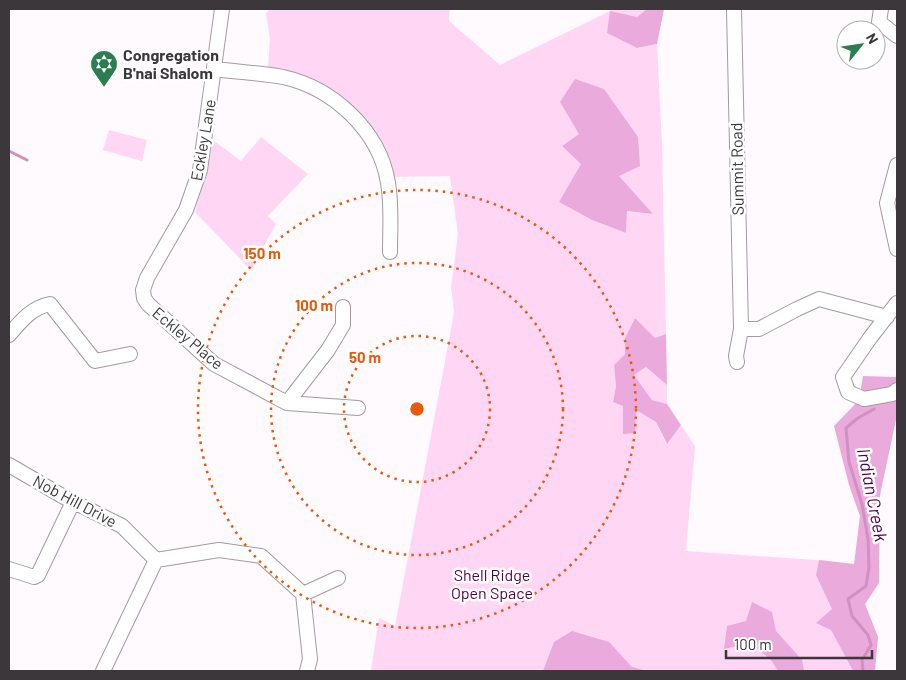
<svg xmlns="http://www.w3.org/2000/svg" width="906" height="680" font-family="Barlow,sans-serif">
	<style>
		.green { fill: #ffd7f5; fill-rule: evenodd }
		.forest { fill: #ebaadc }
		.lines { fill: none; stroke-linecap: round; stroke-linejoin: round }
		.stream { stroke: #d090c1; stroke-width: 3 }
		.minor-casing { stroke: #a49aa1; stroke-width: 16 }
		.minor { stroke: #fff; stroke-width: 14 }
		.ring { fill: none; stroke: #e8590c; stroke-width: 2.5; stroke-dasharray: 2.5 5 }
		.labels { text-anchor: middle; stroke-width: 5; stroke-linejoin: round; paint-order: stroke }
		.poi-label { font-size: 16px; font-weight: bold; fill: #3b373a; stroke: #fff; text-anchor: start }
		.street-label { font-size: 16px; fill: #3b373a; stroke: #fff }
		.park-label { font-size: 16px; fill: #520448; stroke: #fff }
		.water-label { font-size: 18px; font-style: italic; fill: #4f0045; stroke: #fff }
		.centre { fill: #e8590c; stroke: #fff; stroke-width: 2.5 }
		.ring-label { font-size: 15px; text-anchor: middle; font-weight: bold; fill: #e8590c; stroke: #fff; stroke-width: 5; stroke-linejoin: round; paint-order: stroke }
	</style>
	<rect width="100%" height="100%" fill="#fefafd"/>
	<path class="green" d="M270 9H450L449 21 500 65 610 11 611 9H647L637 17V48L657 44 662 144 666 334 655 338 635 318 625 338V354L614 365 616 386 613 402 636 410 656 422 666 444 681 425 695 446 686 551 829 561 832 609 831 630 853 671H371L379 618 395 626 452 324 454 310 451 288 458 234 450 176 394 177 383 147 365 119 336 92 304 75 268 67 270 39 266 13ZM579 134 653 214 627 211 626 233 592 220 559 202 582 164 562 146Z
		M109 130 147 140 142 161 103 150Z
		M261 137 308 174 268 216 276 224 251 270 195 212 203 183 213 140 241 161Z
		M646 367 667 385V404L652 400 634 375Z"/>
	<path class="forest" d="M647 9H664L657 44 637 48 607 33 610 11 637 17Z
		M575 79 604 89 638 137 640 166 619 176 653 214 627 211 626 233 592 220 559 202 581 164 562 146 579 134 560 102Z
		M635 318 655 338 666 334 667 385 646 367 634 375 652 400 667 404 681 425 667 444 656 422 636 410 635 433 623 434V406L613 402 616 386 614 365 625 354V338Z
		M863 376 895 377 897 376V415L880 495 879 583 865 604 878 637 875 671H853L831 630 816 623 832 609 816 575 819 560 854 564 860 516 849 485 834 426 859 400Z
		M752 602 772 612 776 631 802 660 804 671H778L771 660 751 643 724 649 727 626 746 621Z
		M572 631 609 642 632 667 647 671H543L554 642Z"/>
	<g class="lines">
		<path class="stream" d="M9 151 27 160
			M863 671 862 660 871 645 868 635 852 616 848 599 866 586 869 567 868 539 862 504 849 462 846 428 858 418 874 409"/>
		<defs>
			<path id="minor" d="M222 9 200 170 186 210 147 278 143 290 144 298 148 304 214 364 287 403 358 408
				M734 9 741 329 736 356 737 362
				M881 9 879 22 897 36
				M215 69C237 72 261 73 283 77 333 88 380 131 388 183 392 205 390 229 390 252
				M897 165 887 203 897 249
				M897 303 870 338 843 377 848 392 864 399 892 394 897 390
				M741 329H759L797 309 819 299 887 317
				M9 335C21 321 31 308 50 304L95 361 130 354
				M287 403 328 350 343 325V307
				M9 465 64 497 122 526 156 560 103 671
				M156 560 219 550 261 556 303 594 310 659 307 671
				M9 569 34 577 38 575 73 502
				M303 594 338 578"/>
		</defs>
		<use href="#minor" class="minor-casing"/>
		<use href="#minor" class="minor"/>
	</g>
	<g class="ring">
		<circle cx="417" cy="409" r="73"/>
		<circle cx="417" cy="409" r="146"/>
		<circle cx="417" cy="409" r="219"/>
	</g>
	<defs>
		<symbol id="synagogue-pin" viewBox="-11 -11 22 30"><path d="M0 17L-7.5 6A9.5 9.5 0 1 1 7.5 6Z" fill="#2c7e50" stroke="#fff"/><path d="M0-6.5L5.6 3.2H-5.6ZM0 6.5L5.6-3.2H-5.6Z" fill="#fff"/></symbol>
	</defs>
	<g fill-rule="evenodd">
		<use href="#synagogue-pin" x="88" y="48" width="32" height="43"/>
	</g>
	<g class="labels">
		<g class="poi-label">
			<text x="123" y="61">Congregation<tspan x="123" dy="18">B'nai Shalom</tspan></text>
		</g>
		<g class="street-label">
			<text transform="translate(203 140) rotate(-80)" y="6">Eckley Lane</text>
			<text transform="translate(737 169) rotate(-91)" y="6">Summit Road</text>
			<text transform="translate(188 338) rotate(40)" y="6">Eckley Place</text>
			<text transform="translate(75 501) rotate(28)" y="6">Nob Hill Drive</text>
		</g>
		<g class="park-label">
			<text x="492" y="581">Shell Ridge<tspan x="492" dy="18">Open Space</tspan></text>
		</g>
		<g class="water-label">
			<text transform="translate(872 495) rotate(79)" y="6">Indian Creek</text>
		</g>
	</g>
	<circle cx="417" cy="409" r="8" class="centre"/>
	<g class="ring-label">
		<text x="262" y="259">150 m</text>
		<text x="314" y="311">100 m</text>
		<text x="365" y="363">50 m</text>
	</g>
	<rect width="906" height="680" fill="none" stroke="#3b373a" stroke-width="20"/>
	<g transform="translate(861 45) rotate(60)"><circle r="24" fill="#ffffff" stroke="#b1afb0"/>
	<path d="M0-4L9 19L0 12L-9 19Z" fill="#2c7e50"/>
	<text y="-8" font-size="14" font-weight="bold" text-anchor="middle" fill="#3b373a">N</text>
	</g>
	<path d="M726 650v8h146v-8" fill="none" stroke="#3b373a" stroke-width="2.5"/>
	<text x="734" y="650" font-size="15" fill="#3b373a" stroke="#ffffff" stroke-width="4" paint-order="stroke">100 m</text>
</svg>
